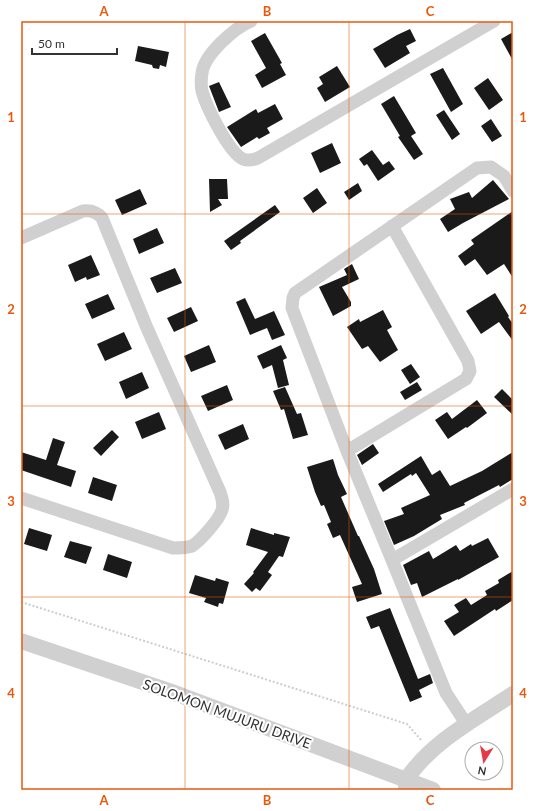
<svg xmlns="http://www.w3.org/2000/svg" width="534" height="811" font-family="Lato,sans-serif">
	<style>
		.building { fill: #1a1a1a }
		.lines { fill: none; stroke-linecap: round; stroke-linejoin: round }
		.path { stroke: #cdcdcd; stroke-width: 2; stroke-dasharray: 2 2; stroke-linecap: butt }
		.minor { stroke: #d0d0d0; stroke-width: 13 }
		.tertiary { stroke: #d0d0d0; stroke-width: 16 }
		.grid { fill: none; stroke: #e8590c; stroke-width: 1; stroke-opacity: 0.55 }
		.labels { text-anchor: middle; stroke-width: 4; stroke-linejoin: round; paint-order: stroke }
		.street-label { font-size: 14px; fill: #333; stroke: #fff }
		.neatline { fill: none; stroke: #e8590c; stroke-width: 1.5 }
		.grid-label { font-size: 13px; text-anchor: middle; font-weight: bold; fill: #e8590c }
	</style>
	<rect width="100%" height="100%" fill="#fff"/>
	<path class="building" d="M410 29 416 41 406 46 410 53 385 68 373 49 397 35Z
		M513 32V61L501 39Z
		M265 33 282 63 280 64 286 75 262 88 255 75 266 68 251 41Z
		M138 46 169 52 166 67 160 65 159 69 153 68 152 65 135 61Z
		M337 66 350 87 325 102 317 88 323 84 319 77Z
		M443 68 463 104 451 112 430 74Z
		M488 78 503 100 489 110 474 88Z
		M219 82 231 107 219 112 209 86Z
		M394 96 416 133 411 136 423 154 414 160 398 137 400 136 381 104Z
		M275 104 283 119 267 128 270 133 259 139 257 137 241 147 227 127 256 109 258 113Z
		M444 110 460 134 452 140 436 115Z
		M491 119 502 136 492 142 481 126Z
		M332 143 341 163 320 173 311 153Z
		M372 150 383 165 389 161 395 169 378 181 367 164 364 166 359 159Z
		M209 179H227L228 199H218L222 205 210 212Z
		M493 180 509 199 463 223 448 232 440 219 455 209 450 199 469 192 472 198Z
		M358 183 362 191 349 200 344 192Z
		M317 188 327 203 313 213 303 198Z
		M140 189 147 204 122 215 115 200Z
		M275 205 280 212 240 241 241 243 231 250 224 241Z
		M513 211V278L504 264 487 275 475 259 465 266 458 256 474 244 471 240Z
		M157 228 164 243 139 254 133 239Z
		M91 255 100 275 87 280 86 277 75 282 68 265Z
		M352 264 359 279 342 287 351 302V306L333 316 319 287 347 275 344 269Z
		M175 268 182 283 157 293 150 278Z
		M495 293 509 316 508 317 513 324V341L499 322 481 334 466 311Z
		M108 294 115 309 92 319 85 304Z
		M245 298 255 319 274 311 285 335 272 340 267 328 250 335 236 302Z
		M191 307 198 321 174 332 167 318Z
		M383 310 392 327 387 330 398 350 380 362 368 346 362 349 347 327 359 319 360 322Z
		M124 332 132 349 105 361 97 344Z
		M209 345 216 362 191 372 184 356Z
		M281 345 287 358 283 360 289 385 278 388 272 365 263 369 257 356Z
		M411 364 420 377 410 384 401 370Z
		M142 372 149 388 126 399 119 382Z
		M417 382 422 390 405 400 400 392Z
		M227 385 233 400 208 411 201 396Z
		M285 387 297 414 301 413 308 435 293 439 284 409 281 410 273 391Z
		M502 389 513 400V415L494 397Z
		M477 400 487 413 467 428 466 427 448 439 435 420 447 412 452 419Z
		M159 412 166 429 142 439 135 422Z
		M243 424 249 439 225 450 218 435Z
		M112 430 119 437 101 456 93 448Z
		M53 438 65 442 57 465 76 471 71 487 21 470V452L46 460Z
		M373 444 379 453 362 465 357 455Z
		M513 452V479L500 487 499 485 464 503 465 505 440 515 442 519 414 536 394 545 384 521 404 514 401 508 430 495 416 473 412 476 411 474 383 492 378 484 421 456 432 475 440 470 450 486 482 471Z
		M333 459 338 475 347 494 341 497 358 536H359L374 569 382 594 357 602 352 587 362 584 340 535 333 538 327 524 331 522 324 505 321 506 315 492 307 467Z
		M93 477 117 485 112 501 88 493Z
		M29 528 52 535 47 551 24 544Z
		M251 528 274 535V533L290 537 283 557 279 556 268 572 272 575 260 591 256 588 252 592 244 584 254 573 253 572 268 552 246 545Z
		M488 538 499 557 458 580V579L422 597 417 583 411 585 403 565 429 551 433 559 456 545 460 551 471 544 472 546Z
		M70 541 92 547 86 564 64 557Z
		M108 554 132 562 127 578 103 570Z
		M513 571V600L496 611 495 609 454 636 444 621 459 612 454 605 466 598 471 605 487 595 485 591 499 583 498 580Z
		M195 575 215 581 216 578 229 582 223 604 219 603 218 607 204 602 206 598 189 593Z
		M390 608 418 679 430 674 433 683 419 690 422 697 410 702 379 626 371 629 366 617Z"/>
	<g class="lines">
		<path class="path" d="M21 602 407 724 422 741"/>
		<path class="minor" d="M251 21C234 28 204 55 202 73 201 79 201 86 202 91 206 106 229 153 243 159 248 161 253 160 258 158L494 21
			M21 238 83 211C91 210 97 212 102 218L147 328 220 492C222 498 224 504 222 510 219 520 200 541 192 546 186 548 179 548 173 548L21 498
			M347 451 466 379 470 371 468 361 392 226
			M392 560 347 451 292 308 293 298 295 293 477 168 491 167 504 176 513 191
			M467 725 446 693 392 560 513 489
			M404 790 406 780"/>
		<path class="tertiary" d="M21 641 172 692 433 790
			M406 780C431 742 475 719 513 694"/>
	</g>
	<path class="grid" d="M185 21V790M349 21V790M21 214H513M21 406H513M21 597H513"/>
	<g class="labels">
		<g class="street-label">
			<text transform="translate(227 714) rotate(20)" y="5">SOLOMON MUJURU DRIVE</text>
		</g>
	</g>
	<rect width="534" height="811" fill="none" stroke="#ffffff" stroke-width="44"/>
	<g transform="translate(484 761) rotate(191)"><circle r="19" fill="#ffffff" stroke="#adadad"/>
	<path d="M0-3L7 15L0 10L-7 15Z" fill="#e63946"/>
	<text y="-6" font-size="11" font-weight="bold" text-anchor="middle" fill="#333333">N</text>
	</g>
	<path d="M32 48v6h85v-6" fill="none" stroke="#333333" stroke-width="2"/>
	<text x="38" y="48" font-size="12" fill="#333333" stroke="#ffffff" stroke-width="3" paint-order="stroke">50 m</text>
	<rect x="22" y="22" width="490" height="767" class="neatline"/>
	<g class="grid-label">
		<text x="104" y="16">A</text>
		<text x="267" y="16">B</text>
		<text x="430" y="16">C</text>
		<text x="11" y="122">1</text>
		<text x="523" y="122">1</text>
		<text x="11" y="314">2</text>
		<text x="523" y="314">2</text>
		<text x="11" y="506">3</text>
		<text x="523" y="506">3</text>
		<text x="11" y="698">4</text>
		<text x="523" y="698">4</text>
		<text x="104" y="805">A</text>
		<text x="267" y="805">B</text>
		<text x="430" y="805">C</text>
	</g>
</svg>
